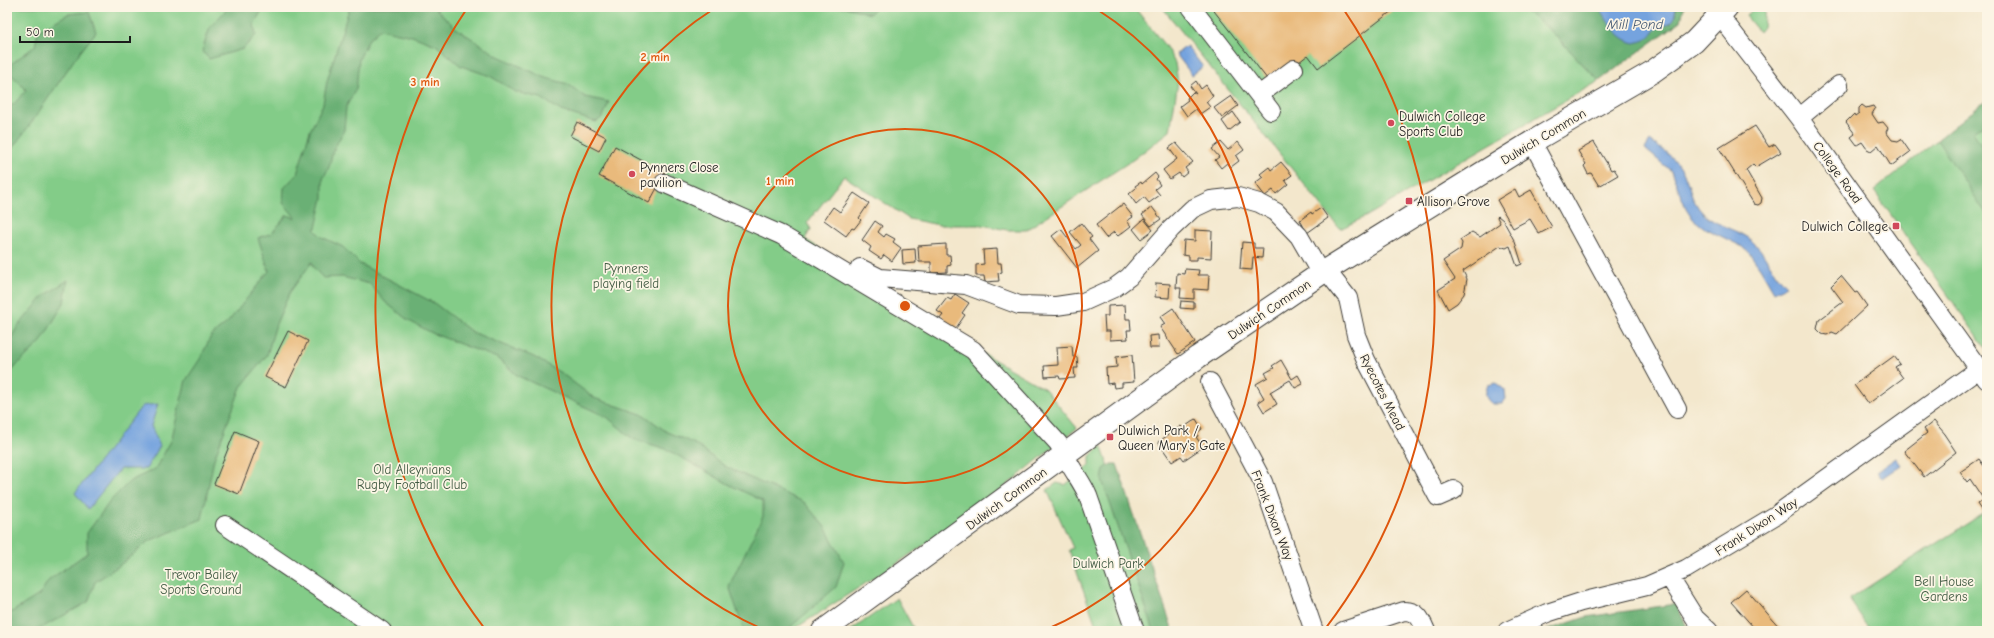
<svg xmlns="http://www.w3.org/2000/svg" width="1994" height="638" font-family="'Comic Neue',sans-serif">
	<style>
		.green { fill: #83cc88; stroke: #507452 }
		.forest { fill: #6ab074; stroke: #436648 }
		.water { fill: #74a3de; stroke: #48607d }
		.building { fill: #e9ba7b }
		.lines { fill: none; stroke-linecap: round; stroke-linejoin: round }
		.minor-casing { stroke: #3c3a36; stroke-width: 20 }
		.highway-casing { stroke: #3c3a36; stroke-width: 24 }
		.minor { stroke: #fff; stroke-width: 18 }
		.highway { stroke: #fff; stroke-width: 22 }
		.ring { fill: none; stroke: #de560d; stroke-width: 2 }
		.poi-dot { fill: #d1495b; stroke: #fcf5e5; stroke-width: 1.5 }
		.labels { text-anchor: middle; stroke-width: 3.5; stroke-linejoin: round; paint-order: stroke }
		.poi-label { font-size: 13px; fill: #1c1c1c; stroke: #fcf5e5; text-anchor: start }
		.street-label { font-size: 13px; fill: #1c1c1c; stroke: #fcf5e5 }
		.park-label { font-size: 13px; fill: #405a42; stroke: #fcf5e5 }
		.water-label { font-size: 14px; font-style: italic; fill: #445973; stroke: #fcf5e5 }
		.centre { fill: #de560d; stroke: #fcf5e5; stroke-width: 2 }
		.ring-label { font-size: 12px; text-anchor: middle; font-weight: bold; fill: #de560d; stroke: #fcf5e5; stroke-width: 3.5; stroke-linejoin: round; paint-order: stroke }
	</style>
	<rect width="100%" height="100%" fill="#fcf5e5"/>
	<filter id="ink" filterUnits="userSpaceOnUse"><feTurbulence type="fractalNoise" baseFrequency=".025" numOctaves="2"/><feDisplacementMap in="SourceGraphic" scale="8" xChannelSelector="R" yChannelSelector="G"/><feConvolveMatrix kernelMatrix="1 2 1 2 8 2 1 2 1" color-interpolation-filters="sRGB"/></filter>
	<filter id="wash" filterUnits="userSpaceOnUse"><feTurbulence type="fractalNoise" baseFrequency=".012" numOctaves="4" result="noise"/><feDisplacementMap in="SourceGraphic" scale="16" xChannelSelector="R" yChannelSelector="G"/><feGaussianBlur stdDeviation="0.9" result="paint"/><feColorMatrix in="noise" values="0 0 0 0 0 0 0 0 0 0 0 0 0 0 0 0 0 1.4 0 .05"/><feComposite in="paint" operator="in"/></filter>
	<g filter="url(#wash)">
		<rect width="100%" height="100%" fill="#f3e7cc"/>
		<path class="green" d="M7 7H1134L1166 47 1175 63 1178 82 1170 131 1134 159 1026 230H1007L982 225H939L909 219 844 176 807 223 811 229 805 239 972 347 1045 389 1077 428 980 507 899 562 791 631H7Z
			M1162 7H1520L1549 29 1599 81 1367 216 1340 229Z
			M1754 7H1765L1763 27 1759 32 1746 16Z
			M1987 100V350L1874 191Z
			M1101 445 1166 631H1098L1069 550 1073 548 1047 490 1057 483 1065 485 1090 465V456Z
			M1987 511V631H1871L1849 599Z
			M897 598 915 631H850Z"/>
		<path class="forest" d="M229 7H264L254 24 256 35 243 49 209 59 202 51 210 27Z
			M348 7H434L456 28 498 56 546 78 568 84 585 97 609 102 603 117 596 122 561 111 541 98 516 92 490 76 461 66 436 45 412 36 380 29 369 39 359 59 356 89 346 107 344 130 333 151 329 167 323 179V198L316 228 314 229 322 237 343 247 360 264 434 303 472 332 534 357 561 373 594 398 644 415 667 432 695 444 726 467 804 502 825 527 844 562 836 587 786 631H744L729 586 763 516V501L732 486 666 449 633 439 607 417 518 376 497 358 434 334 409 321 385 302 370 284 342 277 323 278 314 268 312 262 290 292 276 324 267 355 241 387 214 459 202 519 149 541 120 565 95 582 88 602 36 631H7V615L39 595 49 580 87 553V533L111 500 130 481 155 469 171 441 186 380 200 359 211 336 228 322 269 271 258 238 272 233 287 215 296 218 283 203 284 188 297 174 310 131 323 104 327 81 349 9Z
			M846 7H876L870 14Z
			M1520 7H1598L1614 29 1631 42C1651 38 1645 35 1659 27 1670 19 1675 24 1676 7H1684L1681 21 1599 81 1549 29Z
			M89 12 96 32 74 60 32 122 7 155V107L14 104 26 90 7 70V67L35 46 38 31 68 14Z
			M1987 100V123L1973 132 1987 153V215L1937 140Z
			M68 280 64 303 41 342 18 364 7 377V345L18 326 44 296Z
			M1111 464H1117L1173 631H1154L1102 480 1104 469Z
			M1676 604 1689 631H1544L1586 617Z"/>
		<path class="water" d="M1598 7H1676L1674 19 1670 23 1659 27 1645 40 1635 43C1618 40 1607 20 1598 7Z
			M1187 46 1203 67 1192 75 1176 54Z
			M1650 141C1661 149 1673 156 1680 167 1690 181 1690 201 1703 213 1716 227 1739 229 1753 242 1767 254 1772 273 1786 286L1774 292 1760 268 1750 254 1741 246 1706 229 1693 219 1686 208 1671 171 1645 149Z
			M1496 383 1505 390 1506 399 1502 404H1493C1485 400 1484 393 1488 385Z
			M158 404 151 426 160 446 146 469H120L88 509 75 493 142 406Z
			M1896 458 1901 465 1882 478 1877 471Z"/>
		<g id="blocks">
			<path class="building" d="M1211 7H1397L1318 68 1308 55 1271 84Z
				M1196 81 1201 89 1206 85 1213 96 1206 102 1210 107 1200 114 1196 109 1187 116 1180 106 1188 100 1187 98 1193 92 1196 94 1190 86Z
				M1231 96 1238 106 1222 118 1214 108Z
				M1862 105 1866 108 1873 106 1875 109 1872 114 1878 123 1883 122 1888 128 1886 132 1892 140 1898 141 1901 139 1910 152 1891 166 1878 145 1871 151 1867 149 1862 142 1857 145 1851 137 1855 134 1846 122 1854 114 1855 116 1859 113V108Z
				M1233 112 1240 122 1229 131 1222 121Z
				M577 122 606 137 599 151 570 136Z
				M1755 126 1769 147 1775 144 1781 152 1756 167 1753 164 1746 170 1762 198 1761 203 1758 205 1754 204 1719 148Z
				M1221 142 1228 150 1238 142 1244 150 1236 156 1239 161 1231 167 1227 163 1221 168 1215 160 1219 157 1212 149Z
				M1594 142 1611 170 1614 169 1618 175 1599 186 1591 173 1588 174 1584 166 1586 164 1578 151Z
				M1176 143 1193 162 1185 168 1188 172 1182 177 1179 173 1170 179 1163 170 1177 159 1169 148Z
				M615 146 665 173 649 203 599 176Z
				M1281 162 1292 175 1285 180 1288 184 1276 194 1273 190 1265 196 1255 183 1263 177 1260 174 1269 167 1271 170Z
				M1155 173 1158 177 1156 179 1160 185 1155 189 1160 195 1149 203 1144 197 1136 204 1129 194 1136 188 1135 186 1141 182 1142 184Z
				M1515 189 1519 197 1531 190 1552 227 1539 234 1530 219 1513 228 1497 200Z
				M854 193 869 203 859 218 861 220 854 229 852 228 846 236 824 220 833 207 840 212Z
				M1123 204 1133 217 1127 221 1131 226 1118 236 1114 232 1106 238 1096 225Z
				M1152 207 1161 219 1151 226 1142 215Z
				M1321 208 1328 218 1307 233 1300 220 1311 212 1312 214Z
				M1498 216 1503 220 1515 242 1522 264 1517 266 1510 246 1506 248 1500 246 1463 271 1467 279 1464 294 1457 303 1448 309 1438 290 1455 279 1443 261 1461 249 1462 243 1460 240 1472 232 1480 237 1500 223 1497 217Z
				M1144 219 1153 230 1141 239 1133 229Z
				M875 221 882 226 878 232 884 237 886 234 895 239 893 242 901 248 892 261 884 255 881 259 869 251 871 247 862 240Z
				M1081 223 1092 237 1089 239 1098 251 1077 268 1052 236 1061 229 1076 249 1081 245 1070 232Z
				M1195 230 1212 231 1211 258 1197 257V260H1189V256L1183 255 1184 240 1195 241Z
				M1242 242 1254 243V248H1263L1262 258 1253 257 1252 270 1240 269Z
				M946 244V255H950L951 265 947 266V272L931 273V262H919L918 246Z
				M915 249 916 263 903 264 902 250Z
				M997 249 998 263H1001L1002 272 998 273 999 281 985 282 984 276H976V265L984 264 983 250Z
				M1185 269 1199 270 1198 275H1209L1208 290 1194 289V299L1180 298 1181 288H1176L1177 273 1184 274Z
				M1841 276 1855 293 1857 292 1867 306 1837 334 1832 332 1827 335 1822 334 1817 329 1819 320 1843 302 1831 286Z
				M1156 283 1170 284 1169 298 1155 297Z
				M955 294 969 303 962 313 965 315 954 331 939 320 943 315 937 311 947 298 951 300Z
				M1181 301 1194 302V309L1180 308Z
				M1125 305 1126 319H1130L1131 330H1127L1128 339 1110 340V331H1105L1104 316H1108V306Z
				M1173 308 1195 342 1178 354 1160 327 1165 324 1160 317Z
				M288 331 308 341 286 387 265 377Z
				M1158 335 1159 348H1150L1149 336Z
				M1072 346 1073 357H1077L1078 368H1074L1075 378 1060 379 1059 376 1045 377 1044 366 1058 365 1057 347Z
				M1132 355 1134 382 1122 383V387L1114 388 1113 383 1107 384 1106 368 1117 367 1116 357Z
				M1894 356 1900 364 1895 367 1903 378 1868 404 1854 385Z
				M1281 360 1292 379 1298 375 1303 384 1295 388 1290 380 1270 392 1277 404 1264 412 1258 402 1264 398 1256 384 1268 377 1265 373 1274 368 1272 366Z
				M1196 419 1202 429 1197 433 1198 436 1196 437 1203 447 1184 460 1181 456 1172 462 1158 442 1181 426 1183 428Z
				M1934 421 1945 434H1944L1956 452 1924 477 1904 451 1927 433 1924 429Z
				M235 431 259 441 239 494 214 484Z
				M1979 459 1984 466 1987 464V511L1983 513 1977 504 1984 500 1970 479 1967 482 1960 472Z
				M1746 589 1781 629 1778 631 1756 630 1731 602Z"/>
		</g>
	</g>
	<g filter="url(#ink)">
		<use href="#blocks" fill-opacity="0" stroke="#3c3a36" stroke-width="1"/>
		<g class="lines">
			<defs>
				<path id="minor" d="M1191 7 1271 111
					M1713 7 1799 118 1987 380
					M1259 95 1294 69
					M1799 118 1839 85
					M1532 142 1677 409
					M664 183 781 235 973 350 1058 443C1063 451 1067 460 1072 468 1078 478 1084 486 1088 496L1135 631
					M860 268 880 278 966 285 1019 305 1056 306 1083 302 1114 288 1129 277 1171 229 1192 209 1211 200 1238 197 1259 203 1276 212 1299 236 1321 274
					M1326 270 1348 298 1356 335 1366 360 1438 497 1454 490
					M1210 382 1263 482 1314 631
					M225 525 382 631
					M1670 578 1695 618 1709 631
					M1343 631 1404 611C1418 611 1421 619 1426 631
					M1507 631 1547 613 1581 602 1647 586 1686 569 1776 515 1979 369"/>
				<path id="highway" d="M823 631 1198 357 1326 270 1532 142 1652 72 1694 42 1727 7"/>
			</defs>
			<use href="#minor" class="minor-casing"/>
			<use href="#highway" class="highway-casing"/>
			<use href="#minor" class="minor"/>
			<use href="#highway" class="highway"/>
		</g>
	</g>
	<g class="ring">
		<circle cx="905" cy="306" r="177"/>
		<path d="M767 631A353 353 0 0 1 715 8M1095 8A353 353 0 0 1 1043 631"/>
		<path d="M485 629A530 530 0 0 1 466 10M1344 10A530 530 0 0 1 1325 629"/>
	</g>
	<g class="poi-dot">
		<circle cx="1391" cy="123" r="4"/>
		<circle cx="632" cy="174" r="4"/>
		<rect x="1405" y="197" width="8" height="8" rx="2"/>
		<rect x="1892" y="222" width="8" height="8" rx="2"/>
		<rect x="1106" y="433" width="8" height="8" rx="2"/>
	</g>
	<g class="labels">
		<g class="poi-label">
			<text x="1399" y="121">Dulwich College<tspan x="1399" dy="15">Sports Club</tspan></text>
			<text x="640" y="172">Pynners Close<tspan x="640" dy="15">pavilion</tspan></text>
			<text x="1417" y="206">Allison Grove</text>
			<text x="1888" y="231" text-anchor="end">Dulwich College</text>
			<text x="1118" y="435">Dulwich Park /<tspan x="1118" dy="15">Queen Mary's Gate</tspan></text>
		</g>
		<g class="street-label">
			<text transform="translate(1543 136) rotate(-31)" y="5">Dulwich Common</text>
			<text transform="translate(1838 172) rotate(54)" y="5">College Road</text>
			<text transform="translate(1269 309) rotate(-34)" y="5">Dulwich Common</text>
			<text transform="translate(1383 392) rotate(63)" y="5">Ryecotes Mead</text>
			<text transform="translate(1006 498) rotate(-36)" y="5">Dulwich Common</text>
			<text transform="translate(1273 515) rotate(69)" y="5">Frank Dixon Way</text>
			<text transform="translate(1756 526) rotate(-33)" y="5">Frank Dixon Way</text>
		</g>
		<g class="park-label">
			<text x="626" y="273">Pynners<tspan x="626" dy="15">playing field</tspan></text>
			<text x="412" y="474">Old Alleynians<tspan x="412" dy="15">Rugby Football Club</tspan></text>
			<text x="1108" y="568">Dulwich Park</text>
			<text x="201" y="579">Trevor Bailey<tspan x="201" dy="15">Sports Ground</tspan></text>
			<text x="1944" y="586">Bell House<tspan x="1944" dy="15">Gardens</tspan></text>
		</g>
		<g class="water-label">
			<text x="1635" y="29">Mill Pond</text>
		</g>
	</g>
	<circle cx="905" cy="306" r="6" class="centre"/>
	<g class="ring-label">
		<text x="655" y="61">2 min</text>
		<text x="425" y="86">3 min</text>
		<text x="780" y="185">1 min</text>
	</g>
	<rect width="1994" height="638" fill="none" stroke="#fcf5e5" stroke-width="24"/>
	<path d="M20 36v6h110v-6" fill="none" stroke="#1c1c1c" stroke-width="2"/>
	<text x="26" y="36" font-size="12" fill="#1c1c1c" stroke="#fcf5e5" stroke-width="3" paint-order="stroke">50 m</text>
</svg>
